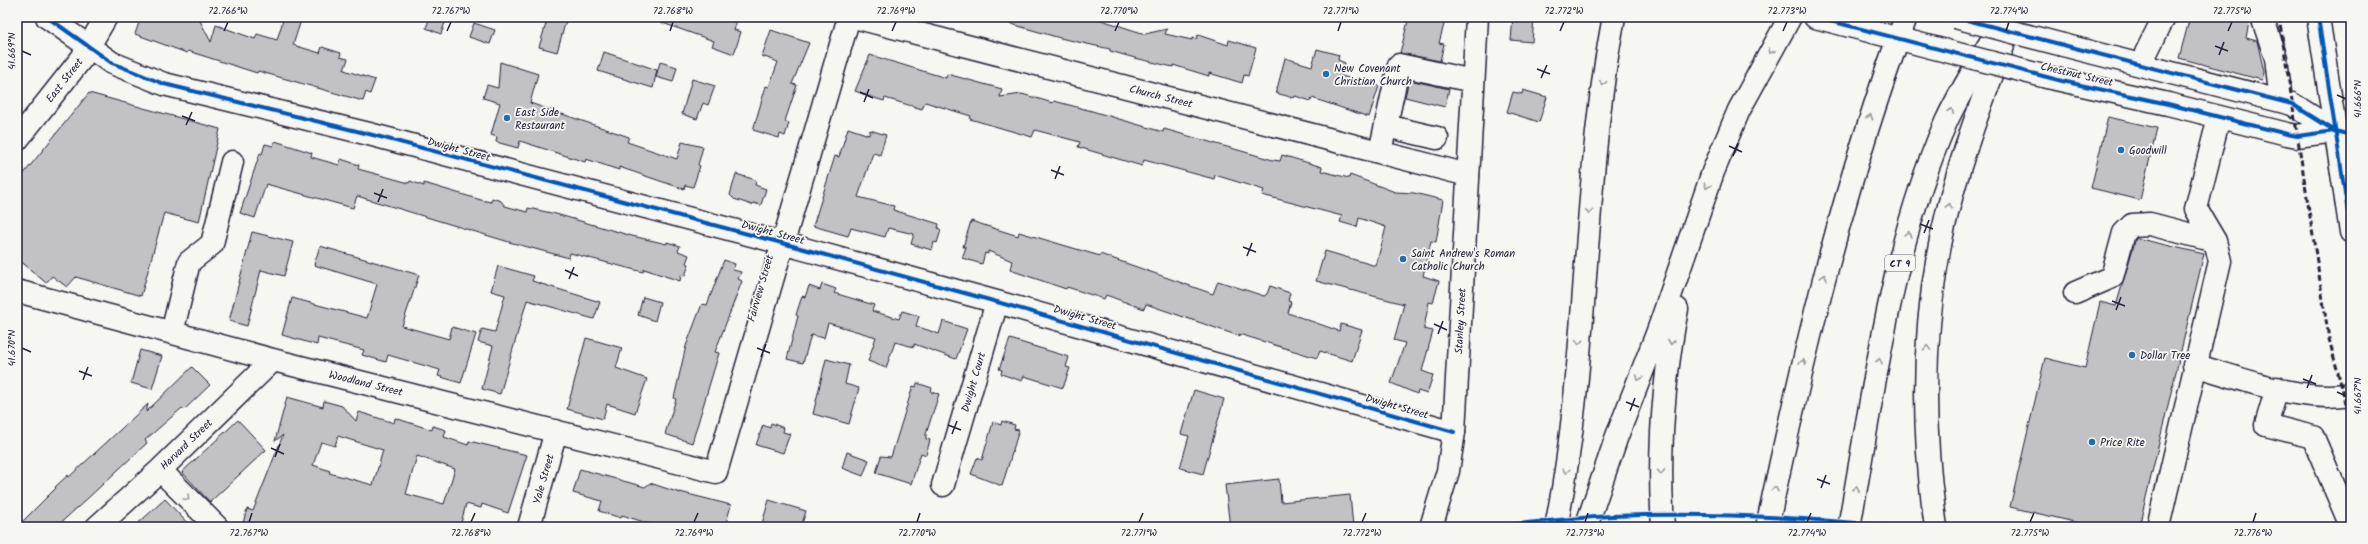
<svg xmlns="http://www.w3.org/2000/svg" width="2368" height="544" font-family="Kalam,sans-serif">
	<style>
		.green { fill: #d7d7d7; stroke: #7c7c89 }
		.building { fill: #c2c2c4; stroke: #22223b; fill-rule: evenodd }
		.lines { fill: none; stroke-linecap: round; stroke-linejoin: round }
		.minor-casing { stroke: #22223b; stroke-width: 25 }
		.major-casing { stroke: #22223b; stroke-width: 25 }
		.highway-casing { stroke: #22223b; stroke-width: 25 }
		.minor { stroke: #f6f6f2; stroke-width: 22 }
		.major { stroke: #f6f6f2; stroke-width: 22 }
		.highway { stroke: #f6f6f2; stroke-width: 22 }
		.rail { stroke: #22223b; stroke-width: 3; stroke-dasharray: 6 3; stroke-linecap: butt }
		.minor-bridge-casing { stroke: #22223b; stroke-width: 25; stroke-linecap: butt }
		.minor-bridge { stroke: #f6f6f2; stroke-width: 22 }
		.cycleway-casing { stroke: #f6f6f2; stroke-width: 6 }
		.cycleway { stroke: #0057b8; stroke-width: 4 }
		.oneway { stroke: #9797a0 }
		.ticks { fill: none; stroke: #22223b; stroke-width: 1.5 }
		.poi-dot { fill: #1f6fb2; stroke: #f6f6f2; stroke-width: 1.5 }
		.labels { text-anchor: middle; stroke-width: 3.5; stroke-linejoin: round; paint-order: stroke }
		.shield { fill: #f6f6f2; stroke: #626272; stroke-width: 1 }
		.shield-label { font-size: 10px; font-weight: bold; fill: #22223b }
		.poi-label { font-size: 11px; fill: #22223b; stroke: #f6f6f2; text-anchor: start }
		.street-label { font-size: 11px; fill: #22223b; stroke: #f6f6f2 }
		.neatline { fill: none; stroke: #22223b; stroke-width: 1.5 }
		.ticks-label { font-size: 10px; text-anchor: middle; fill: #22223b }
	</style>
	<rect width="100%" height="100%" fill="#f6f6f2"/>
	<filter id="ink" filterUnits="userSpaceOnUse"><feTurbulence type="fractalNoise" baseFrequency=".025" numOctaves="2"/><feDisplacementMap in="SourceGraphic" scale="8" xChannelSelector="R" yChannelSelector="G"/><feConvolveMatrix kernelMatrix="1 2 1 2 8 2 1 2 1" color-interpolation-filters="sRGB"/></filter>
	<g filter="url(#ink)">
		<path class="green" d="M72 17H93C87 26 79 22 72 17Z"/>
		<path class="building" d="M141 17H198L211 42 216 25 255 39 257 34 277 40 284 17H302L293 45 320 53 322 47 341 53 340 57 348 59 344 70 375 80 370 94 366 92 363 101 258 71 257 73 188 51 187 53 135 34Z
			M430 17H447L441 34 426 28Z
			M548 17H567L557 52 539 47Z
			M652 17H727L737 20 734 30 741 32 734 54 712 46 714 41 651 19Z
			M1002 17H1092L1145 34 1167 29 1165 34 1192 40V38L1196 39 1198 35 1228 45 1229 40 1256 48 1248 76 1244 75 1242 83 1209 73V76L1173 65V67L1135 58 1110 51V49L1060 38 1001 21Z
			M1409 17H1446L1439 43 1444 44 1440 61 1400 53Z
			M1513 17H1534L1532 42 1511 40Z
			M2190 17H2250L2246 38 2257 41 2264 72 2262 80 2179 58Z
			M474 23 495 30 490 44 469 37Z
			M771 30 809 43 792 84 797 85 785 121 789 123 785 136 780 134 779 138 753 130 766 86 769 87 778 62 762 56Z
			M1317 49 1339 55 1338 60 1345 63 1341 76 1379 86 1369 117 1312 98 1311 101 1295 96 1294 98 1276 93 1285 58 1312 66Z
			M604 52 657 70 653 88 598 71Z
			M870 55 946 78 947 74 1002 89 1000 97 1022 94 1053 103 1054 101 1092 111 1163 132 1164 129 1273 160 1280 161 1282 155 1322 167 1321 171 1349 178 1350 175 1395 192 1414 193 1443 200 1436 242 1431 241 1423 276 1439 281 1433 303 1429 302 1424 327V329L1433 331 1422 371 1433 375 1427 394 1418 391 1417 394 1391 383 1405 343 1394 340 1404 304 1316 281 1325 251 1376 266 1386 227 1359 218 1357 227 1340 222 1342 216 1262 195 1264 190 1215 175 1214 179 1144 160 1142 166 1078 147 1080 142 1035 130 1032 137 970 119 971 116 925 102 922 109 885 98 884 101 871 97 855 91Z
			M500 62 538 74 530 103 629 137 627 142 677 159 682 142 703 147 698 165 700 166 693 187 685 185 684 189 619 167V170L586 159 585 162 520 141 518 148 496 142 497 137 491 135 500 103 483 98 487 85 498 88Z
			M660 62 677 67 673 82 656 77Z
			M692 79 715 86 708 105 703 103 697 119 682 114Z
			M1409 80 1449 89 1445 107 1405 97Z
			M1523 90 1547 97 1539 122 1507 112 1513 92 1522 94Z
			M89 93 220 129 199 222 164 213 141 296 76 277 67 287 52 276 46 283 17 258V182Z
			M2108 117 2157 128 2140 200 2091 188Z
			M848 128 869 135 870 130 886 135 880 155 873 153 858 197 894 206 893 210 939 224 938 228 941 230 937 243 934 242 932 250 911 244 914 234 888 228 885 237 851 228 848 236 813 226 835 156 839 157Z
			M275 141 312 153 311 157 339 165 341 159 359 165 358 169 409 183 410 181 424 186V183L481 200 491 202 492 198 501 201 505 206 527 212 528 208 556 214 632 236 667 244V242L680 246 678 251 689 255 686 263 689 264 685 276 681 275 680 281 644 269 643 272 570 253 569 258 509 242 357 196 353 208 266 184 255 218 240 213 260 153 262 154 265 144 273 146Z
			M736 174 756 180 755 185 766 189 761 205 753 203 752 205 734 199 730 195Z
			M971 221 1018 236 1019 232 1100 256V254L1213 294 1218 281 1264 296 1267 294 1270 286 1290 293 1288 301 1291 302 1288 313 1339 331 1341 324 1362 330 1352 361 1320 351 1317 358 1239 334V336L1146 304 1144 309 1106 295 1104 299 1067 287 1066 289 1010 270 1012 261 988 251V254L985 253 982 264 962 258 966 247H963Z
			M252 232 293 242 284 276 261 270 247 326 229 321Z
			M2136 238 2204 254 2139 527H2096L2010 507 2045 358 2085 368 2100 302 2116 306Z
			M320 246 419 275 402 326 449 339 452 327 476 334 461 383 438 376 440 370 388 355 386 362 362 355 364 350 318 338 317 345 282 335 292 298 367 318 377 284 314 265Z
			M724 260 735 264 733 270 741 272 738 279 742 281 715 352 719 353 692 443 665 434 676 399 674 398 686 346 702 304 707 305Z
			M498 266 534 276 532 281 600 302 594 319 527 300 500 394 482 389 493 346 478 342 482 329 495 332 505 295 491 291Z
			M822 284 836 289 834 293 874 305 872 311 899 319 902 311 919 316 916 326 939 334 943 321 967 329 956 359 914 344V347L895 342 886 368 868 361 876 337 828 323 824 338 811 335 803 363 787 359 798 316 796 315 802 296 805 297 809 286 820 290Z
			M643 297 660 302 655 321 638 315Z
			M586 338 622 348 616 368 647 379 635 413 607 404 603 419 567 409Z
			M1010 339 1069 357 1066 367 1070 368 1063 388 1024 376 1022 381 1001 374 1002 370 999 369Z
			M140 350 162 356 152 389 131 383Z
			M826 359 849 365 845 384 859 388 849 424 813 414Z
			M192 367 210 385 184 410 182 408 145 440 147 443 88 498 56 527H17L56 488 55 487 68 475 69 477 148 404 146 412Z
			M917 383 932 388 931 392 939 394 926 434V439L930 440 926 455 921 453 911 484 876 473 881 456 891 457 913 386 916 387Z
			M1194 390 1224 399 1203 474 1180 468 1189 436 1181 434Z
			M287 397 323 407 324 401 342 406 356 421 359 412 394 423 395 418 432 430 433 426 446 430 444 437 468 445 469 441 527 455 508 513 482 504 481 508 466 504 460 527H256L243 523 247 509 253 511 283 435 275 441ZM338 436 383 450 373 485 329 473 330 471 313 465 321 442 335 446ZM417 456 455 469 444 504 406 494Z
			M238 420 266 450 210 502 182 472Z
			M1002 421 1015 425 1014 429 1019 430 1002 486 971 474 977 458 982 460 993 422 1001 425Z
			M771 423 784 428 783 432 790 434 783 453 756 445 763 425 770 428Z
			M847 452 869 460 863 476 842 468Z
			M580 469 645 487 650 483 680 493V492L731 505 725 527H659L622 515 621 518 599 511 602 501 573 493Z
			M1279 479 1281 502 1350 495 1353 527H1230L1225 485Z
			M165 499 191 527H134Z
			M769 500 806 511 801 527H761Z"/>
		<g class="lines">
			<defs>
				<path id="minor" d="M47 17 112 63 164 84 369 134 782 243 997 302 1454 432
					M854 17 1468 175
					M1815 17 1927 46
					M2262 17 2276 58 2281 101
					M2318 17 2351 232
					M2063 45 2292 104 2335 131 2351 135
					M2143 65 2146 53 2164 17
					M2047 77 2168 104 2287 134 2297 136 2335 131
					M1386 126 1437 138
					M1380 152 1399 65 1473 81
					M17 291 273 360 716 472 849 17
					M2075 293 2112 277 2124 233 2132 225 2150 224 2215 241
					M172 333 189 262 212 244 232 162
					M2194 365C2244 379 2301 403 2351 394
					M2277 388 2266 425 2313 437 2351 526
					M160 470 217 527
					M943 485 997 302
					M97 527 160 470 273 360
					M529 527 556 431
					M2158 527 2220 261 2215 241 2196 209 2219 117"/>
				<path id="major" d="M17 140 82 58 106 17
					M1431 527 1448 471 1454 432 1477 17"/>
				<path id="highway" d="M1556 527C1590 359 1581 185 1614 17
					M1586 527 1617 436 1658 331 1713 172 1739 110 1790 17
					M1663 527C1658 454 1663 381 1677 309
					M1767 527C1804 352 1843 185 1906 17
					M1849 527C1874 391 1890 249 1946 122 1963 85 1985 52 2006 17
					M1936 527C1922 431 1922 331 1942 235 1956 170 1979 108 2003 46"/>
			</defs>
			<use href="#minor" class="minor-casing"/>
			<use href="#major" class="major-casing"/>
			<use href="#highway" class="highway-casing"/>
			<use href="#minor" class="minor"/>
			<use href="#major" class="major"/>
			<use href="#highway" class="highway"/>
			<path class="rail" d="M2279 17 2329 339 2351 422"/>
			<defs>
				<path id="minor-bridge" d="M1955 17 2063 45
					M1927 46 2047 77"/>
			</defs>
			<use href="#minor-bridge" class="minor-bridge-casing"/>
			<use href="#minor-bridge" class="minor-bridge"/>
			<defs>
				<path id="cycleway" d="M47 17 112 63 164 84 369 134 782 243 997 302 1454 432
					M1815 17 2062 81 2168 104 2287 134 2297 136 2335 131
					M1955 17 2292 104 2335 131 2351 135
					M2318 17 2351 232
					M1488 527C1529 523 1571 518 1612 516 1708 512 1803 517 1898 527"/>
			</defs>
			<use href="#cycleway" class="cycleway-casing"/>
			<use href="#cycleway" class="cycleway"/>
		</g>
		<defs><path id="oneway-chevron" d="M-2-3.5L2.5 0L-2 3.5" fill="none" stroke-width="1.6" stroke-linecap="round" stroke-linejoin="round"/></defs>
		<g class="oneway">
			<use href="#oneway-chevron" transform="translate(1771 51) rotate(119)"/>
			<use href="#oneway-chevron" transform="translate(1603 83) rotate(98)"/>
			<use href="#oneway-chevron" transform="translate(1951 111) rotate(-65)"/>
			<use href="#oneway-chevron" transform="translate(1870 117) rotate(-72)"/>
			<use href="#oneway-chevron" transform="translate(1707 186) rotate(110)"/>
			<use href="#oneway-chevron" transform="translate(1949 206) rotate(-76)"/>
			<use href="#oneway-chevron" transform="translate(1589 212) rotate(95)"/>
			<use href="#oneway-chevron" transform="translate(1908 234) rotate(-74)"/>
			<use href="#oneway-chevron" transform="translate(1824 277) rotate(-75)"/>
			<use href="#oneway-chevron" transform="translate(1579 342) rotate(95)"/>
			<use href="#oneway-chevron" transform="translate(1671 342) rotate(99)"/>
			<use href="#oneway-chevron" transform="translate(1927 348) rotate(-88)"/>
			<use href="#oneway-chevron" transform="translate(1879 361) rotate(-80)"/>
			<use href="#oneway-chevron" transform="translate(1803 362) rotate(-77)"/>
			<use href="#oneway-chevron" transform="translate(1639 378) rotate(112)"/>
			<use href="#oneway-chevron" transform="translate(1566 471) rotate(97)"/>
			<use href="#oneway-chevron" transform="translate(1661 472) rotate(89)"/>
			<use href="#oneway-chevron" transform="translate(1775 489) rotate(-78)"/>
			<use href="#oneway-chevron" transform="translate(1856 489) rotate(-80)"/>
			<use href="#oneway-chevron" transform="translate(187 498) rotate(45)"/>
		</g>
	</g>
	<path class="ticks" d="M224 31 228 22M447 31 451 22M670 31 673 22M892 31 896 22M1115 31 1119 22M1338 31 1341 22M1560 31 1564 22M1783 31 1787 22M2006 31 2009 22M2228 31 2232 22M2215 46 2228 51M22 51 31 55M2219 55 2224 42M1537 69 1550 74M1541 78 1547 65M860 92 873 98M2337 95 2346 99M864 102 869 89M182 116 195 121M186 125 192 112M1729 146 1742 152M1733 156 1738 143M1051 170 1064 175M1055 179 1060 166M374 193 387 198M378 202 383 189M1920 224 1933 229M1924 233 1929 220M1243 247 1256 252M1247 256 1252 243M565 270 578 276M569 279 574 267M2112 301 2125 306M2116 310 2121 297M1434 324 1447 330M1438 334 1443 321M22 348 31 352M757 348 770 353M761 357 766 344M79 371 92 376M2303 379 2316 384M83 380 88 367M2307 388 2312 375M2337 392 2346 396M1626 402 1639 407M1630 411 1635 398M948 425 961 430M952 434 957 421M271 448 284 454M275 457 280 444M1817 479 1830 484M1821 488 1826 475M249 522 252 513M471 522 475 513M694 522 698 513M917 522 920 513M1139 522 1143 513M1362 522 1366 513M1585 522 1588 513M1807 522 1811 513M2030 522 2034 513M2253 522 2256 513"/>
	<g class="poi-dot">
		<circle cx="1326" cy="74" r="4"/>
		<circle cx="507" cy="118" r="4"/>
		<circle cx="2121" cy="150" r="4"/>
		<circle cx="1403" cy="259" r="4"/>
		<circle cx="2132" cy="355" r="4"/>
		<circle cx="2092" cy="442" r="4"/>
	</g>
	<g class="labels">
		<rect class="shield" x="1885" y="255" width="30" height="16" rx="3"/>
		<g class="shield-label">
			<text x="1900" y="267">CT 9</text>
		</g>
		<g class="poi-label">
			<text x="1334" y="72">New Covenant<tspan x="1334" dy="13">Christian Church</tspan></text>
			<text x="515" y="116">East Side<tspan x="515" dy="13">Restaurant</tspan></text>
			<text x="2129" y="154">Goodwill</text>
			<text x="1411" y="257">Saint Andrew's Roman<tspan x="1411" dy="13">Catholic Church</tspan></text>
			<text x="2140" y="359">Dollar Tree</text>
			<text x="2100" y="446">Price Rite</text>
		</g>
		<g class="street-label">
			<text transform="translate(2077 74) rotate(13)" y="4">Chestnut Street</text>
			<text transform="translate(64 80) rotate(-52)" y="4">East Street</text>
			<text transform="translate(1161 96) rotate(14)" y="4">Church Street</text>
			<text transform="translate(459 149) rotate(15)" y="4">Dwight Street</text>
			<text transform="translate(773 232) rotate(15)" y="4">Dwight Street</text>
			<text transform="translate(760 288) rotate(-74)" y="4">Fairview Street</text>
			<text transform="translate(1085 317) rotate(16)" y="4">Dwight Street</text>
			<text transform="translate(1460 321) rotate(-87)" y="4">Stanley Street</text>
			<text transform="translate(973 382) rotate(-74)" y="4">Dwight Court</text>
			<text transform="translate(366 383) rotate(14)" y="4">Woodland Street</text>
			<text transform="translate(1397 406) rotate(16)" y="4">Dwight Street</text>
			<text transform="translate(186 444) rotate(-44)" y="4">Harvard Street</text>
			<text transform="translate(543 479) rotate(-74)" y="4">Yale Street</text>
		</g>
	</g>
	<rect width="2368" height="544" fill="none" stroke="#f6f6f2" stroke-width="44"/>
	<rect x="22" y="22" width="2324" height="500" class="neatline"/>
	<g class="ticks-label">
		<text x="228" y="14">72.766°W</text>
		<text x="451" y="14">72.767°W</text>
		<text x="673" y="14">72.768°W</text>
		<text x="896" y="14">72.769°W</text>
		<text x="1119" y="14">72.770°W</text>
		<text x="1341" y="14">72.771°W</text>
		<text x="1564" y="14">72.772°W</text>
		<text x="1787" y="14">72.773°W</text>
		<text x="2009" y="14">72.774°W</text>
		<text x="2232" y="14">72.775°W</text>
		<text transform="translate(11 51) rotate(-90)" y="4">41.669°N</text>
		<text transform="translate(2357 99) rotate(-90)" y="4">41.666°N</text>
		<text transform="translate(11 348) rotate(-90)" y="4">41.670°N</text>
		<text transform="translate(2357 396) rotate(-90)" y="4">41.667°N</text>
		<text x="249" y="536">72.767°W</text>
		<text x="471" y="536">72.768°W</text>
		<text x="694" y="536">72.769°W</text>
		<text x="917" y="536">72.770°W</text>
		<text x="1139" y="536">72.771°W</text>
		<text x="1362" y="536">72.772°W</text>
		<text x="1585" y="536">72.773°W</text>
		<text x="1807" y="536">72.774°W</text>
		<text x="2030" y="536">72.775°W</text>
		<text x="2253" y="536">72.776°W</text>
	</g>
</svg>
